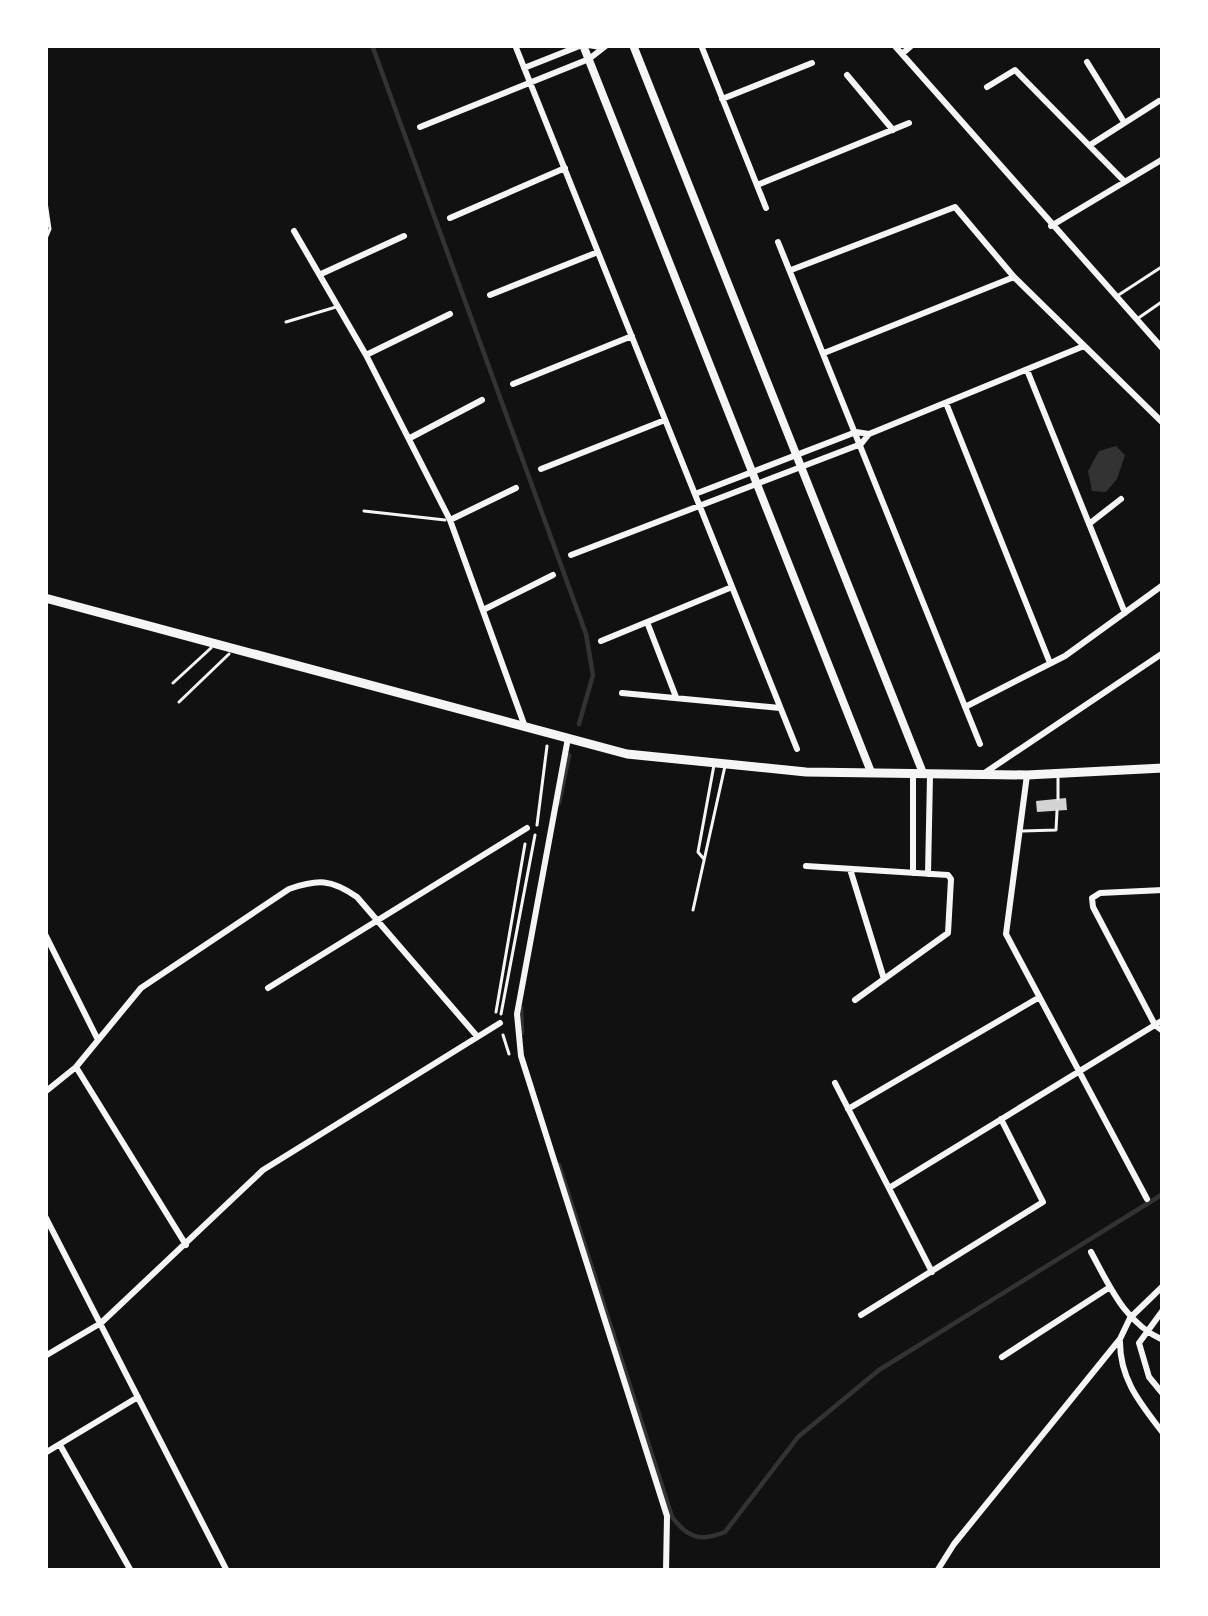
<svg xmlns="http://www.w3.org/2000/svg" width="1208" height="1616" font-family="Bitter,serif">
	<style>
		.water { fill: #333 }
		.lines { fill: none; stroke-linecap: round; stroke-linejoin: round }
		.stream { stroke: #333; stroke-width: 4.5 }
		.building { fill: #d3d3d3 }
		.path { stroke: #f5f5f5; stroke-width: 3 }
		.service { stroke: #f5f5f5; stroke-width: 3 }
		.minor { stroke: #f5f5f5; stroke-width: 6 }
		.tertiary { stroke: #f5f5f5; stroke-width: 8 }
		.secondary { stroke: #f5f5f5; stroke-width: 9 }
	</style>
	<rect width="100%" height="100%" fill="#111"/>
	<path class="water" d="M1116 446 1125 455 1117 479 1106 492 1092 491 1088 471 1099 451Z"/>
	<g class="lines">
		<path class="stream" d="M372 45 586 634 593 675 579 724
			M559 803 569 755
			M521 1008 522 1033
			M559 1165 672 1517C688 1538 700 1542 725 1532L798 1437 879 1370 1163 1194"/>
	</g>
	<path class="building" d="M1066 798 1067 810 1037 812 1036 801Z"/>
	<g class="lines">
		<path class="path" d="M537 825 547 746
			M496 1012 525 844
			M501 1014 535 835
			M503 1035 509 1054"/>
		<path class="service" d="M45 195 50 229 45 241
			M1117 296 1163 266
			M1137 319 1163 301
			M286 322 336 307
			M364 511 445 520
			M173 683 211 648
			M179 702 229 654
			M1058 799V775
			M1023 831 1056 830 1057 811
			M703 858 698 852 714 765
			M693 910 725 766"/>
		<path class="minor" d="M515 45 797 749
			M588 45 601 47
			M701 45 766 208
			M894 45 1163 349
			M1162 45 1163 46
			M902 54 912 45
			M1087 62 1124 122
			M524 68 582 45
			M847 75 893 130
			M987 87 1015 70 1124 181
			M722 99 812 63
			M420 127 589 59 607 45
			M1090 145 1159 101
			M757 185 909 123
			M450 218 565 168
			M1051 226 1163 159
			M294 231 366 355 450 520 524 724
			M778 242 980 744
			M791 270 955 207 1014 277 1163 423
			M321 274 404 236
			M490 295 598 252
			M824 353 1014 277
			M366 355 450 314
			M1027 370 1125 613
			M513 384 632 336
			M946 403 1050 663
			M410 438 482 400
			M541 469 665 420
			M695 494 856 432 869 434
			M450 520 516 488
			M1089 524 1121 499
			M571 555 861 444 869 434 1084 346
			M485 609 553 575
			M647 622 676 697
			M601 641 732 587
			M622 693 780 708
			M965 707 1065 656 1163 585
			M568 738 517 1014 521 1056 667 1516 666 1571
			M913 773V873
			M983 774 1163 653
			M1027 775 1006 934 1147 1199
			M806 866 948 875 951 879 948 933 884 979
			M850 869 884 979 855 1000
			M928 874 930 776
			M1163 890 1100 893 1092 898 1093 907 1155 1025 1163 1031
			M45 934 98 1040
			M268 988 527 828
			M76 1067 186 1245
			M835 1083 932 1272
			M45 1092 76 1067 141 988 289 889C318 879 331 879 357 897L476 1035
			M848 1109 1038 998
			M889 1188 1163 1020
			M45 1216 227 1571
			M1091 1252C1110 1287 1125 1323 1163 1340
			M1163 1310 1139 1343 1149 1377 1163 1394
			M861 1315 1043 1202 1001 1119
			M1120 1342C1120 1380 1141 1404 1163 1433
			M45 1356 101 1323 263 1170 500 1023
			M1002 1357 1110 1287
			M60 1445 131 1571
			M45 1453 138 1397
			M937 1571 954 1544 1120 1339 1130 1318 1163 1286"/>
		<path class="tertiary" d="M583 45 871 772
			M633 45 923 773"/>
		<path class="secondary" d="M45 598 627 754 806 772 1027 775 1163 768"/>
	</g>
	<rect width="1208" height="1616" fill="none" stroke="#ffffff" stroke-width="96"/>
</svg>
